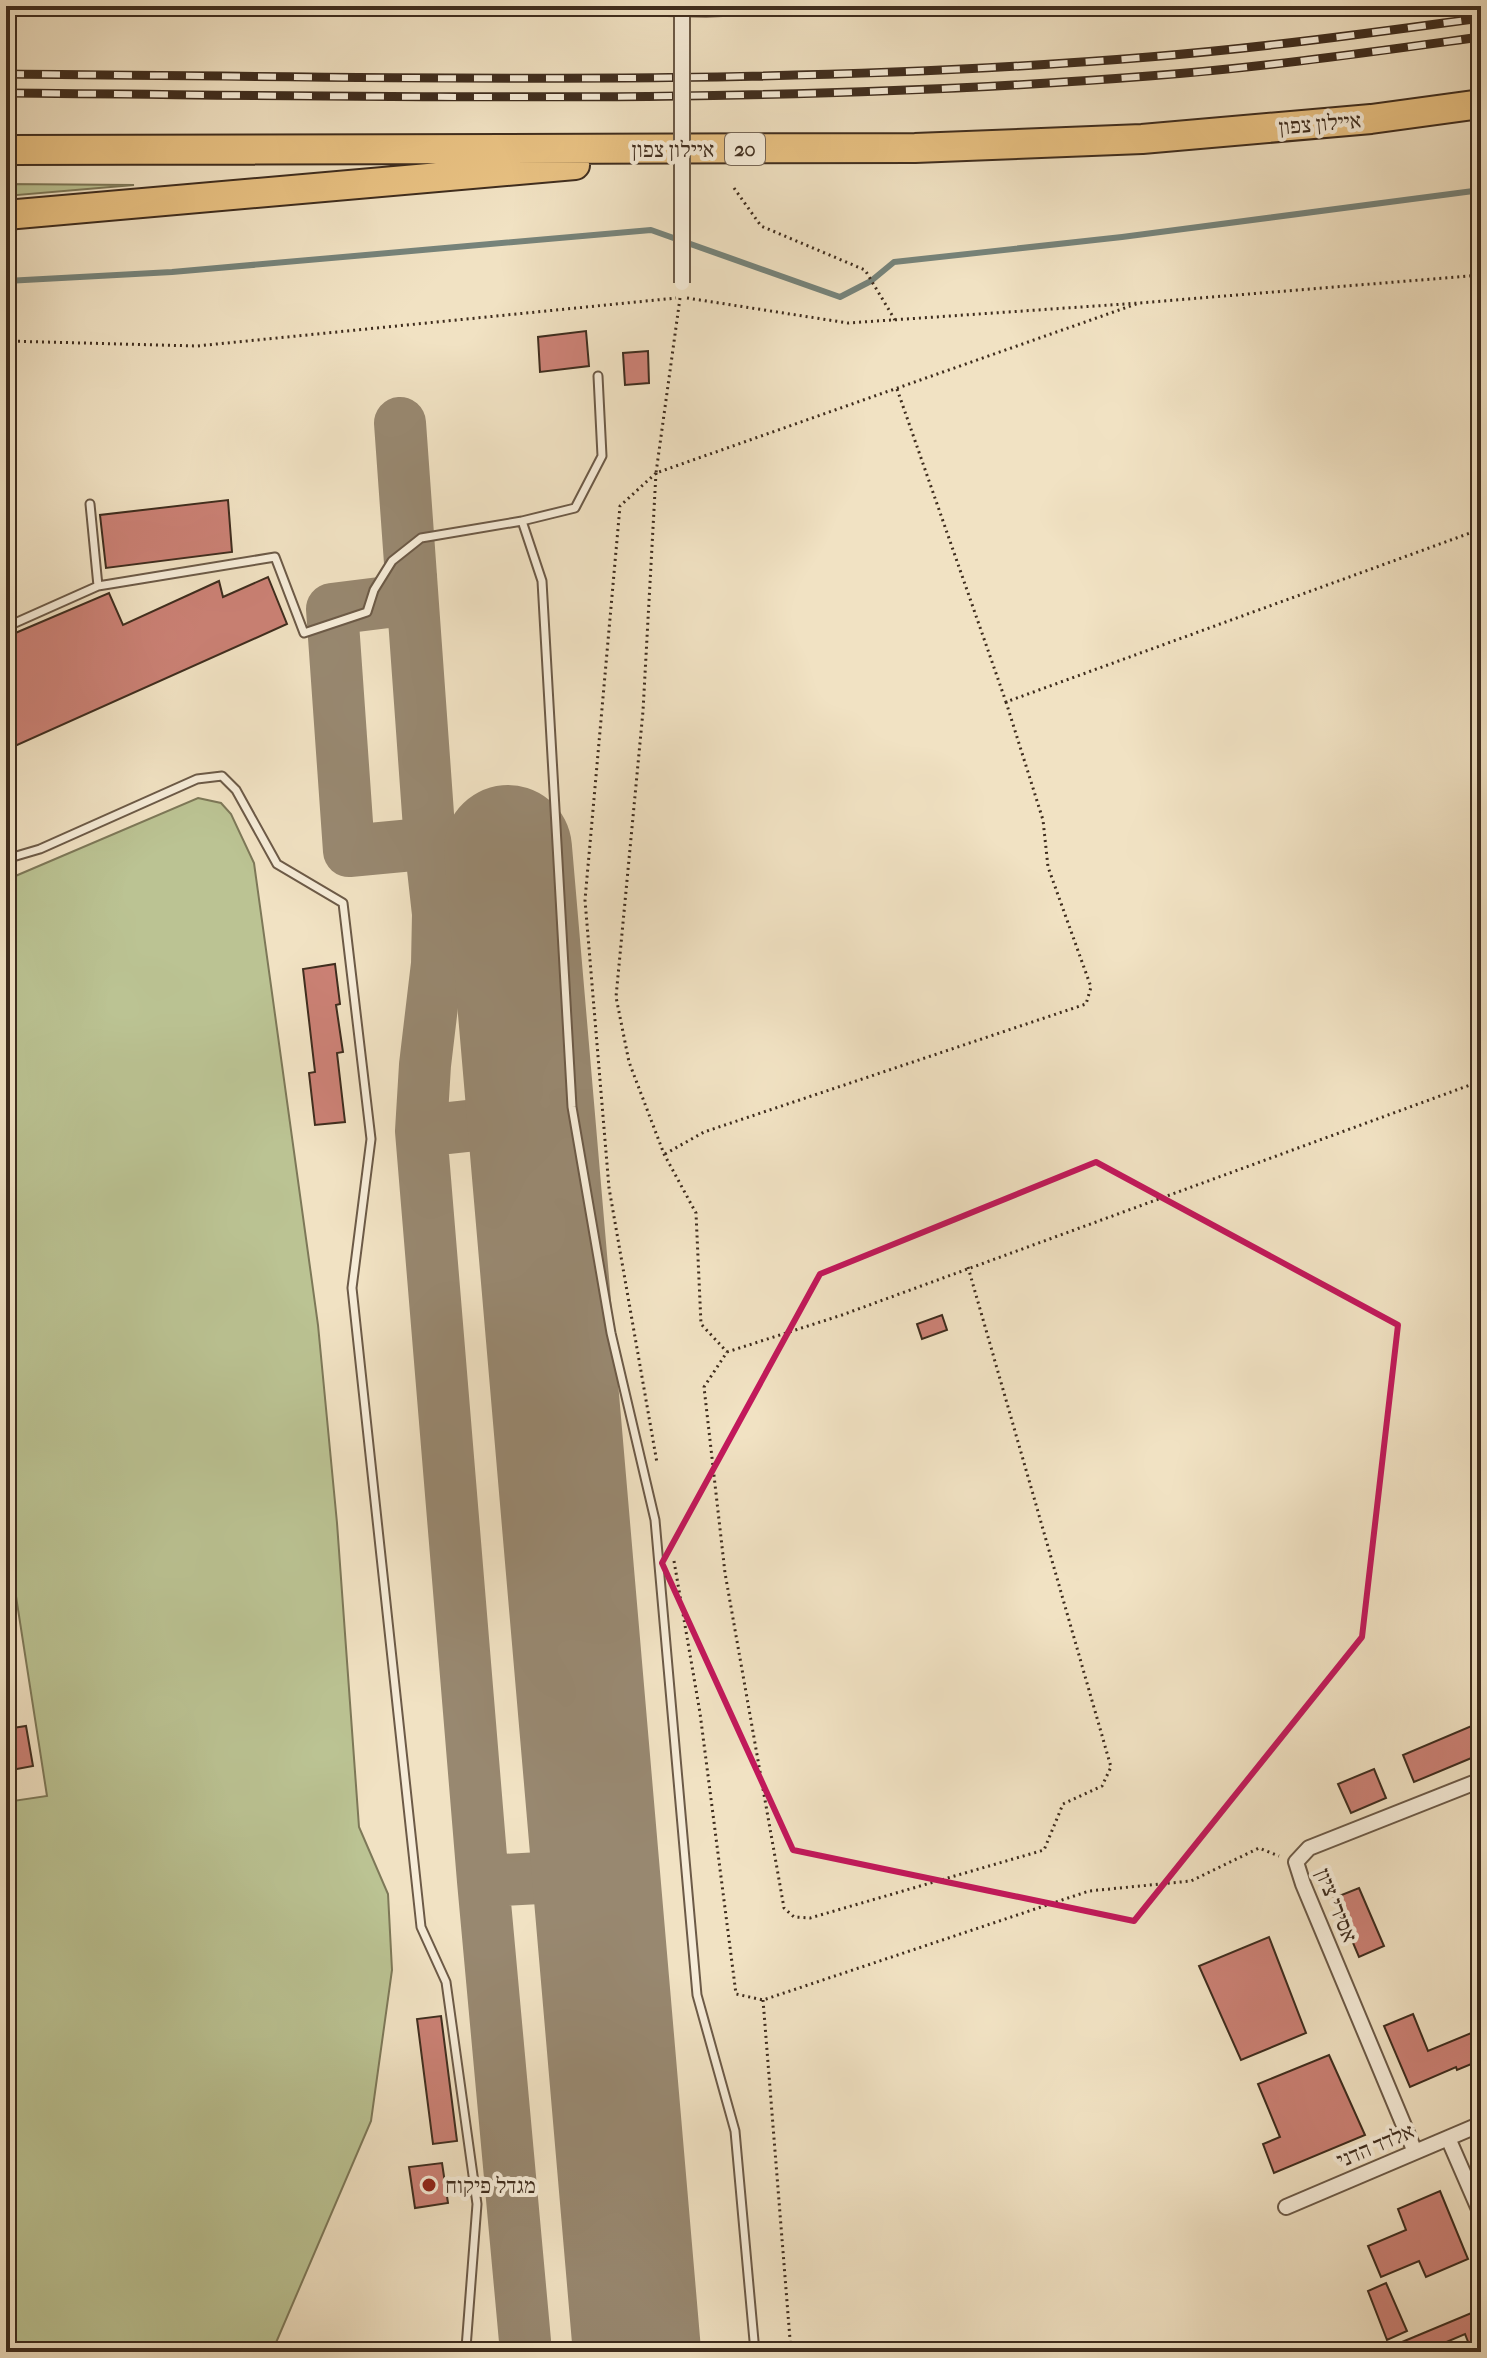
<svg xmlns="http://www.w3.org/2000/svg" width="1487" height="2358" font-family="'IM FELL French Canon','Frank Ruhl Libre',serif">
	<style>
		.green { fill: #bbc393; stroke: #7d7858; stroke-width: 2 }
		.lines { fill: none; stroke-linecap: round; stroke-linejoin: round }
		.stream { stroke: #76837a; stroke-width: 6 }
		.taxiway { stroke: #988870; stroke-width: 52 }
		.runway { stroke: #988870; stroke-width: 128 }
		.building { fill: #cb8175; stroke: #3f2d1e; stroke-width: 2 }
		.service-casing { stroke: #6c5a47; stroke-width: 11 }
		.minor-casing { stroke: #6c5a47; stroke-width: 18 }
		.motorway-casing { stroke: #3f2d1e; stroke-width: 32 }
		.path { stroke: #3f2d1e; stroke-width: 3; stroke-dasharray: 2 4; stroke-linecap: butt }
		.service { stroke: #f6ecd8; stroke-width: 7 }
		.minor { stroke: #f6ecd8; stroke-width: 14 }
		.motorway { stroke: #e8c182; stroke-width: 28 }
		.rail-casing { stroke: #3f2d1e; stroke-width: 9 }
		.rail { stroke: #f6ecd8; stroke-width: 6; stroke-dasharray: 18; stroke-linecap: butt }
		.minor-bridge-casing { stroke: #6c5a47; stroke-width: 18; stroke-linecap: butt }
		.minor-bridge { stroke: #f6ecd8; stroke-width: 14 }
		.marked { fill: none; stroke: #c2185b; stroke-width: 6; stroke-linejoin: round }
		.poi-dot { fill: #8f2418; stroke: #f6ecd8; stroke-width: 3 }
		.labels { text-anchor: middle; stroke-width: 8; stroke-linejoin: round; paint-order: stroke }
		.shield { fill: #f6ecd8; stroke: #766656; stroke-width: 2 }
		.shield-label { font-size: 20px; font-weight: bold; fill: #3f2d1e }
		.street-label { font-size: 22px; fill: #3f2d1e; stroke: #f6ecd8 }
		.poi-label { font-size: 22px; fill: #3f2d1e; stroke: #f6ecd8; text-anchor: start }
	</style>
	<rect width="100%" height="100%" fill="#f1e2c3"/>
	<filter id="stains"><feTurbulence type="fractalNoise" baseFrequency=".0025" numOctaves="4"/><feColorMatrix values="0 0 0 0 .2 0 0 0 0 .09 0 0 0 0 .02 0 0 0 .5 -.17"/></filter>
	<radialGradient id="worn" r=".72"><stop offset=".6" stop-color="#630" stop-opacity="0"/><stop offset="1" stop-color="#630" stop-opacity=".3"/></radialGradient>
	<path class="green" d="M6 184 134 185 6 196Z
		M198 798 221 803 231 814 254 863 318 1325 337 1523 359 1827 388 1894 392 1970 371 2121 272 2352H6V1802L47 1796 6 1532V880Z"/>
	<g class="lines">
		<path class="stream" d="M6 281 172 272 651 230 840 297 871 281 894 262 1122 237 1481 190"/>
		<path class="taxiway" d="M400 423 430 842 438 914 437 964 425 1065 421 1131 483 1881 526 2352
			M411 575 412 599 332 609 349 851 455 841 508 849
			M421 1131 531 1119
			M483 1881 596 1875"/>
		<path class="runway" d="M508 849 637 2352"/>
	</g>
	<path class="building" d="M586 331 589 366 540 372 538 337Z
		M648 351 649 383 625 385 623 353Z
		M228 500 232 552 106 568 100 515Z
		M268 577 287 624 6 750V637L109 593 123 625 219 581 223 597Z
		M335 964 340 1004 336 1005 343 1052 337 1053 345 1122 315 1125 309 1073 315 1072 303 969Z
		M942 1315 947 1330 922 1339 917 1324Z
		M1481 1722V1754L1414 1782 1403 1755Z
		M26 1726 33 1766 6 1771V1729Z
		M1374 1769 1386 1798 1351 1813 1338 1784Z
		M1359 1888 1384 1946 1359 1957 1334 1898Z
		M1269 1937 1306 2033 1241 2060 1199 1966Z
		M1413 2014 1428 2051 1481 2029V2060L1457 2070 1456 2067 1410 2087 1384 2026Z
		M441 2016 457 2141 433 2144 417 2019Z
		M1329 2055 1365 2135 1274 2173 1263 2144 1280 2137 1258 2084Z
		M442 2163 448 2203 415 2208 409 2167Z
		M1440 2191 1468 2259 1426 2277 1419 2261 1381 2277 1368 2246 1406 2230 1398 2209Z
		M1386 2283 1407 2331 1387 2340 1368 2291Z
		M1481 2309V2352H1472L1465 2334 1423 2352H1378Z"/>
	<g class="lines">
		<defs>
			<path id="service" d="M522 521 575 508 602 456 598 376
				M98 586 275 557 304 633 367 612 374 590 392 561 421 538 522 521 542 581 572 1107 611 1333 655 1520 697 1995 735 2131 755 2352
				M6 627 98 586 90 504
				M6 859 40 849 197 779 222 776 236 790 277 864 343 903 371 1139 352 1288 421 1927 446 1982 477 2204 466 2348 463 2352"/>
			<path id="minor" d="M1448 2138 1481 2214
				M1415 2152 1303 1884 1296 1862 1309 1848 1481 1780
				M1286 2207 1481 2124"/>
			<path id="motorway" d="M6 150 915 148 1142 139 1371 119 1481 104
				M6 215 575 165"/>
		</defs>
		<use href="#service" class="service-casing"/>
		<use href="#minor" class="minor-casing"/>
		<use href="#motorway" class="motorway-casing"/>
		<path class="path" d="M734 188 761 226 865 270 895 320
			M680 298 656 473 1139 303 1481 275
			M687 298 848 323 1139 303
			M6 341 197 346 676 298
			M897 389 1006 702 1481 529
			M656 473 620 506 585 900 609 1188 657 1463
			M656 473 643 711 616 997 629 1062 664 1154 696 1213 701 1324 727 1352
			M665 1154 704 1132 1086 1004 1091 987 1048 867 1043 820 1006 702
			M968 1267 1111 1767 1102 1786 1063 1804 1044 1850 810 1918 794 1917 784 1908 725 1573 704 1387 727 1352 842 1315 1481 1081
			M674 1561 700 1713 736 1994 763 2000 1089 1891 1191 1881 1259 1848 1279 1856
			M763 2000 791 2352"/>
		<use href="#service" class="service"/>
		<use href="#minor" class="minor"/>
		<use href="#motorway" class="motorway"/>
		<defs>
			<path id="rail" d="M6 7 173 6 706 13 935 6
				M6 74C387 77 769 88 1149 57 1260 48 1371 33 1481 18
				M6 93C387 96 769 106 1149 76 1260 68 1371 52 1481 37"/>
		</defs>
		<use href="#rail" class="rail-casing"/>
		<use href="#rail" class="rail"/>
		<defs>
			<path id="minor-bridge" d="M682 6V283"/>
		</defs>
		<use href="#minor-bridge" class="minor-bridge-casing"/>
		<use href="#minor-bridge" class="minor-bridge"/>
	</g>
	<path class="marked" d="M1096 1162 1398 1325 1362 1637 1134 1921 793 1850 662 1563 820 1274Z"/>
	<circle class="poi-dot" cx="429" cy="2185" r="8"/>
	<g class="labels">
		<rect class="shield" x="725" y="133" width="40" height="32" rx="6"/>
		<g class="shield-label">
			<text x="745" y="156">20</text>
		</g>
		<g class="street-label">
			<text transform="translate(1320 123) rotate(-5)" y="8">איילון צפון</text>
			<text x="673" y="157">איילון צפון</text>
			<text transform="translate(1337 1905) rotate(68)" y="8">אסירי ציון</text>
			<text transform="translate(1375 2145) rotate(-23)" y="8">אלדד הדני</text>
		</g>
		<g class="poi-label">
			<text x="445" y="2193">מגדל פיקוח</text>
		</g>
	</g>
	<rect width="1487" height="2358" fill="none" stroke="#f1e2c3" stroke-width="32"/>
	<rect x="8" y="8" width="1471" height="2342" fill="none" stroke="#3f2d1e" stroke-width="4"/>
	<rect x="16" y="16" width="1455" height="2326" fill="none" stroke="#3f2d1e" stroke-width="2"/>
	<rect width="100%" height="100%" filter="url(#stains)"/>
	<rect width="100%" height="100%" fill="url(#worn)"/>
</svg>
